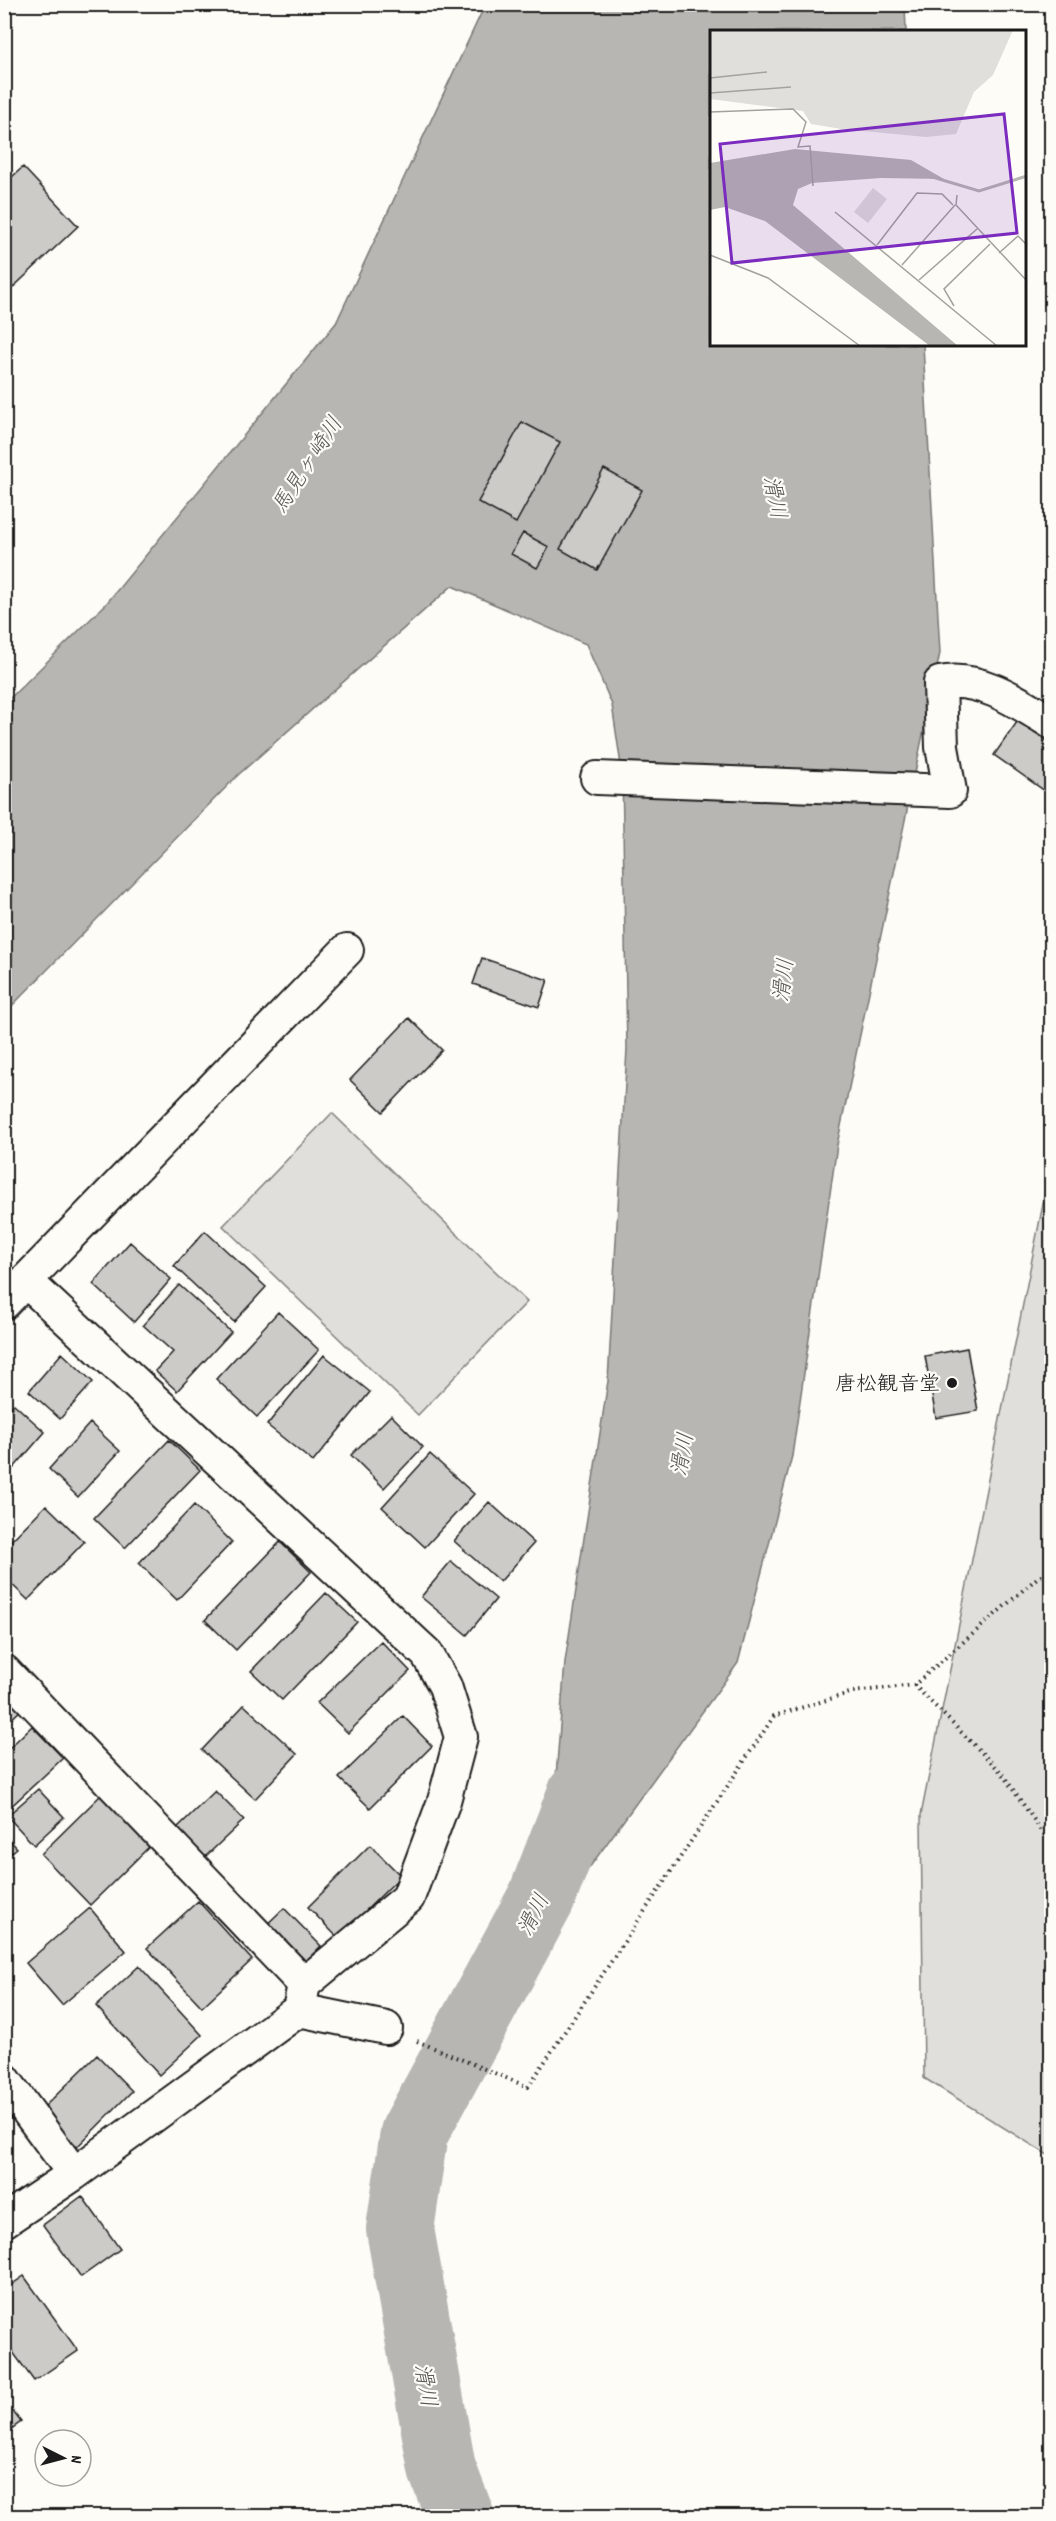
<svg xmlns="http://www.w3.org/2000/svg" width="1056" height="2521" font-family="Dekko,'Klee One',sans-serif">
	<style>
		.green { fill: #e0dfdb; stroke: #7e7e7c; stroke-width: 1.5 }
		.water { fill: #b7b6b2; stroke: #797876; stroke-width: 1.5 }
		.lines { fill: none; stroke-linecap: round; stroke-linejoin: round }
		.river { stroke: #b7b6b2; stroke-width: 68 }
		.building { fill: #cccbc8; stroke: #1c1c1c; stroke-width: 1.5 }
		.street-casing { stroke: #1c1c1c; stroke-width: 36 }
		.path { stroke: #1c1c1c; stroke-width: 4; stroke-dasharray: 1.5 4.5; stroke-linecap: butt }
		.street { stroke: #fdfcf7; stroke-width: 32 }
		.poi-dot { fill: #1c1c1c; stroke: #fdfcf7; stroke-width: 2 }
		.labels { text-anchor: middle; stroke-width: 4.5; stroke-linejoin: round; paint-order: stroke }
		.poi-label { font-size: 21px; fill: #1c1c1c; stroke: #fdfcf7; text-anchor: end }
		.water-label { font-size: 22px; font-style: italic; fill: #5a5a58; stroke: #fdfcf7 }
		.inset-river { fill: none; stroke: #b7b6b2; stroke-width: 3 }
		.inset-road { fill: none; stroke: #a3a29f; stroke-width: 1.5 }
		.view { fill: #7b2cbf; fill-opacity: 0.15; stroke: #7b2cbf; stroke-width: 3 }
		.inset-edge { fill: none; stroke: #1c1c1c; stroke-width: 3 }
	</style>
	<rect width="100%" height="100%" fill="#fdfcf7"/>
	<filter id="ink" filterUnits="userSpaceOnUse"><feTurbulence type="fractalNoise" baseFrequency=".0167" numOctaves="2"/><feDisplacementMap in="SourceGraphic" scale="12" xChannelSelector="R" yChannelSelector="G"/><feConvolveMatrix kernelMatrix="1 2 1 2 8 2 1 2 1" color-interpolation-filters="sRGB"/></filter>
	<g filter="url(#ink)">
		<path class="green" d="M332 1113 527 1302 418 1415 223 1226Z
			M1051 1164V2157L924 2078 921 1815Z"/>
		<path class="water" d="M485 5H905L906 31 711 32V345H923L940 653 837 1145 792 1456 738 1663 544 1930 565 1662 608 1381 627 1049 622 772 612 705 586 644 452 586 238 775 5 1013V703L106 604 336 323Z"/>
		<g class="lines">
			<path class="river" d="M460 2516 442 2469 400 2229 414 2133 541 1899 581 1795"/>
		</g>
		<path class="building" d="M23 167 78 226 4 296V184Z
			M522 422 560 442 516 523 478 502Z
			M604 469 642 490 597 570 560 549Z
			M523 533 549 547 537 568 511 554Z
			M1024 712 1052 732V796L994 755Z
			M482 958 548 980 539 1007 473 984Z
			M409 1018 442 1050 383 1112 350 1080Z
			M205 1231 266 1287 234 1322 174 1266Z
			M130 1242 171 1279 134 1322 93 1284Z
			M179 1285 231 1332 177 1391 155 1371 173 1352 143 1325Z
			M278 1312 319 1350 257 1417 216 1379Z
			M967 1348 978 1411 936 1418 925 1356Z
			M62 1353 93 1382 60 1419 29 1391Z
			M324 1355 370 1392 313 1462 267 1425Z
			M14 1404 45 1432 12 1470 4 1463V1414Z
			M391 1415 423 1447 384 1488 351 1455Z
			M90 1423 120 1451 78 1497 49 1469Z
			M169 1440 200 1470 125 1548 94 1518Z
			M430 1454 474 1494 425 1547 382 1507Z
			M489 1502 534 1543 500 1582 454 1541Z
			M46 1505 84 1542 28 1600 4 1577V1548Z
			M194 1505 232 1542 177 1600 139 1563Z
			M280 1542 311 1572 236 1650 205 1620Z
			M451 1561 496 1599 467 1635 421 1597Z
			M326 1593 357 1622 282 1700 251 1671Z
			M381 1641 410 1671 348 1733 317 1703Z
			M4 1685 25 1706 4 1726Z
			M244 1705 297 1754 255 1799 202 1750Z
			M403 1716 432 1746 370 1808 339 1778Z
			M32 1726 63 1758 4 1813V1753Z
			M38 1789 64 1817 34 1845 7 1816Z
			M215 1791 244 1820 205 1857 177 1828Z
			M102 1794 151 1845 90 1905 41 1854Z
			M4 1834 17 1848 4 1859Z
			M370 1845 401 1876 338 1938 308 1907Z
			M198 1901 252 1960 202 2007 147 1948Z
			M90 1908 126 1951 62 2005 26 1963Z
			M284 1908 321 1946 298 1969 260 1931Z
			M139 1966 202 2035 159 2075 96 2006Z
			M97 2055 132 2091 77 2147 40 2111Z
			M82 2196 120 2249 81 2277 43 2225Z
			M24 2276 78 2351 34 2381 4 2340V2290Z
			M4 2400 21 2422 4 2434Z"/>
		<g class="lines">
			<defs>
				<path id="street" d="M597 778 950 791 942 747 940 683C980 675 1020 703 1052 723
					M26 1281 427 1654 445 1686 461 1737 444 1801 408 1898 304 1984
					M4 1303 347 950
					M4 1671 304 1984 299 2010
					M4 2079 74 2174
					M4 2221 74 2174 299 2010 386 2028"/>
			</defs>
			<use href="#street" class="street-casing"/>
			<path class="path" d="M914 1685 1001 1772 1052 1846
				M417 2041 528 2087 774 1716 853 1692 914 1685 1037 1578 1052 1571"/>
			<use href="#street" class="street"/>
		</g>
	</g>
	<circle class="poi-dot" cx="952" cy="1383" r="6"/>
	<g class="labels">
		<g class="poi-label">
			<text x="940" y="1390">唐松観音堂</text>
		</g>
		<g class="water-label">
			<text transform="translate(306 464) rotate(-57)" y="8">馬見ヶ崎川</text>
			<text transform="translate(776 497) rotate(79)" y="8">滑川</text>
			<text transform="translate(782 980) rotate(-83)" y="8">滑川</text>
			<text transform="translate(681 1454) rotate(-80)" y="8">滑川</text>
			<text transform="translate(532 1914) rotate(-63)" y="8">滑川</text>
			<text transform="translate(427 2385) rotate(80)" y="8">滑川</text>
		</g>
	</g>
	<g transform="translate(710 30)">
		<rect width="316" height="316" fill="#fdfcf7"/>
		<path d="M0 0H303L283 45 264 62 246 104 216 107 131 99 101 94 93 81 0 69ZM163 158 177 169 158 193 144 182Z" fill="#e0dfdb"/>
		<path d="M85 119 201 130 234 149 171 148 102 153 88 159 83 175 248 316H220L55 191 15 177 0 180V133Z" fill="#b7b6b2"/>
		<path class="inset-river" d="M219 146 269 161 317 146"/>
		<path class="inset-road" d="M0 48 57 42M0 63 81 57M0 82 83 79 96 92 88 117 100 116 103 156M247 165 246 175 317 251M125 182 287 316M167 215 207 163 232 164 243 175M289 223 308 206 317 215M0 225 58 248 150 316M192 235 245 175M209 250 267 199M244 276 234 259 280 214"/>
		<path class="view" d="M294 84 307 203 22 233 10 114Z"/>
		<rect width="316" height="316" class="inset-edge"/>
	</g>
	<rect width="1056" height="2521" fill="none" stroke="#fdfcf7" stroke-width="24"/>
	<rect x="12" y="12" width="1032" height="2497" fill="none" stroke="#1c1c1c" stroke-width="2" filter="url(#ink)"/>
	<g transform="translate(63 2458) rotate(96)"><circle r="28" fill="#fdfcf7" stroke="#a3a29f" stroke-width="1.5"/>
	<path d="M0-4.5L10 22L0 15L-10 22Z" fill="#1c1c1c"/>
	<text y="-9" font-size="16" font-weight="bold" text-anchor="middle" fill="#1c1c1c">N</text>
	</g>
</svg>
